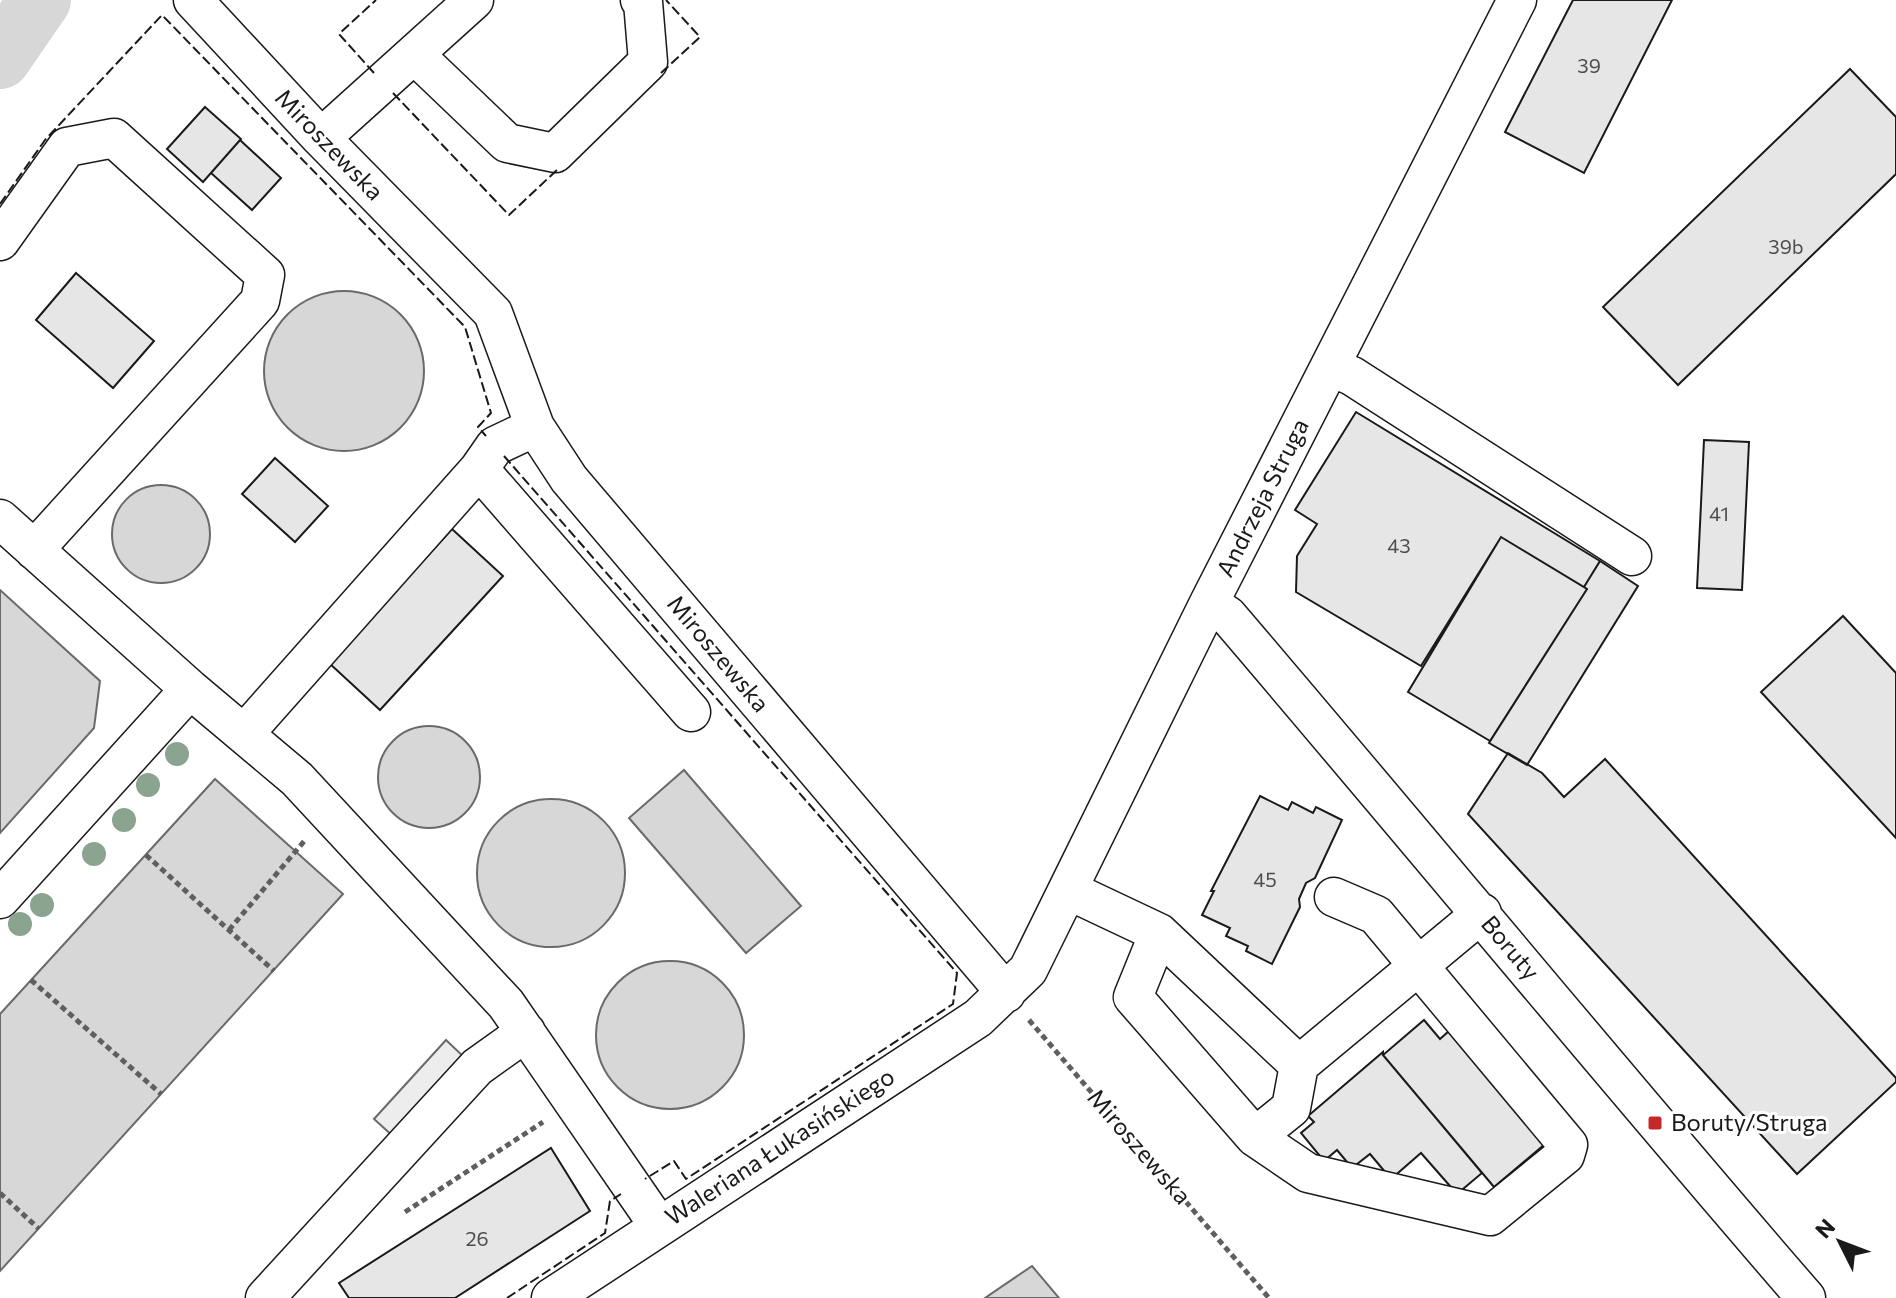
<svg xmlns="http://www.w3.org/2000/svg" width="1896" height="1298" font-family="Commissioner,sans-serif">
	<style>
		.built { fill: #ededed; stroke: #6a6a6a; stroke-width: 2 }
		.water { fill: #d7d7d7; stroke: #6a6a6a; stroke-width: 2 }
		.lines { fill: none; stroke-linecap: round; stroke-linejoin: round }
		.river { stroke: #d7d7d7; stroke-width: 62 }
		.building { fill: #e6e6e6; stroke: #1a1a1a; stroke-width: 2 }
		.minor-casing { stroke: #1a1a1a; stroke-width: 41 }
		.path { stroke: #5f5f5f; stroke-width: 5; stroke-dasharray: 6 4; stroke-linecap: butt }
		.minor { stroke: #fff; stroke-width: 38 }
		.fence { stroke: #1a1a1a; stroke-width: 2; stroke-dasharray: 10 4; stroke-linecap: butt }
		.tree { fill: #8aa48f }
		.poi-dot { fill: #c62828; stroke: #fff; stroke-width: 3 }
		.labels { text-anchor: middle; stroke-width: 6; stroke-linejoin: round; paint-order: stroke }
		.number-label { font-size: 20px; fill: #4d4d4d }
		.street-label { font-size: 24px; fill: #1a1a1a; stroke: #fff }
		.poi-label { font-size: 24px; fill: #1a1a1a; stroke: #fff; text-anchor: start }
	</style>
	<rect width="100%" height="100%" fill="#fff"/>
	<path class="built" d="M446 1040 466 1059 395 1138 374 1119Z"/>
	<path class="water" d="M264 371a80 80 0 1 1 160 0a80 80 0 1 1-160 0Z
		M112 534a49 49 0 1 1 98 0a49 49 0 1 1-98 0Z
		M0 590 100 681 94 728 0 833Z
		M378 777a51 51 0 1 1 102 0a51 51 0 1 1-102 0Z
		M684 770 801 906 746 953 629 818Z
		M215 779 343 894 0 1271V1014Z
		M477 873a74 74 0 1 1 148 0a74 74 0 1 1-148 0Z
		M596 1035a74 74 0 1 1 148 0a74 74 0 1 1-148 0Z
		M1032 1266 1059 1298H985Z"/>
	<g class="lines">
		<path class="river" d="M0 58 40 0"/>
	</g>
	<path class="building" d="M1573 0H1672L1584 173 1505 132Z
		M1850 69 1896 117V174L1678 385 1603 307Z
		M205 107 241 139 203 182 167 149Z
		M240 140 281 178 252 210 211 173Z
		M76 273 154 341 113 388 36 320Z
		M1356 412 1600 561 1584 587 1501 537 1421 666 1296 592 1297 556 1317 524 1295 510Z
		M1704 440 1749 442 1742 590 1697 588Z
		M275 458 328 506 295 542 242 494Z
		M452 529 503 576 380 710 329 663Z
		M1501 537 1587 589 1490 741 1408 692Z
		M1600 561 1638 586 1527 765 1489 743 1587 589 1584 587Z
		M1843 616 1896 673V838L1761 692Z
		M1508 753 1542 773 1564 797 1605 759 1896 1078V1082L1797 1174 1468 814Z
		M1260 796 1288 810 1292 802 1313 813 1316 807 1342 820 1315 878 1306 883 1299 899 1300 907 1272 964 1246 951 1248 946 1226 936 1230 928 1202 915 1214 891H1211Z
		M1424 1020 1440 1039 1449 1031 1545 1144 1494 1187 1383 1055Z
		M1383 1052V1055L1482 1173 1457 1194 1421 1153 1391 1179 1370 1154 1352 1168 1337 1150 1324 1161 1301 1133 1314 1122 1308 1116Z
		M551 1148 590 1211 455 1298H349L339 1283Z"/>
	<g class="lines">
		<defs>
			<path id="minor" d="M193 0 321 138 493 313 535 427 569 479 1006 993
				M415 55 507 143 555 153 648 62 643 2 640 0
				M321 138 474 0
				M0 241 67 147 114 138 265 275 260 301 34 550
				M1331 367 1352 376 1632 556
				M479 469 691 712
				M0 519 190 689 297 779 506 1004 659 1226
				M1209 603 1228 616C1422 843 1611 1073 1806 1298
				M244 734 479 469 495 446 535 427
				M1068 890 1159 933 1299 1065 1482 913
				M0 899 190 689
				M1159 933 1133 997 1255 1137 1308 1173 1490 1216 1565 1155 1568 1145 1376 915 1334 897
				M1255 1137 1291 1108 1299 1065
				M265 1298 477 1067 526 1032
				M551 1298 978 1018 1028 970 1209 603 1517 0"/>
		</defs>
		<use href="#minor" class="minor-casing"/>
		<path class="path" d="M146 855 274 971
			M229 930 306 839
			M31 980 161 1094
			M1029 1020 1269 1298
			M0 1193 39 1229
			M405 1212 543 1122"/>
		<use href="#minor" class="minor"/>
		<path class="fence" d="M374 73 339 34 376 0
			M661 73 700 37 666 0
			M393 93 509 215 558 169
			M0 204 45 140 162 15 465 327 491 413 478 427 486 436
			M504 456 957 973 953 1004 686 1179 674 1161 645 1179
			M507 1298 605 1233 610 1201 621 1194"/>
	</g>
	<g class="tree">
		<circle cx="177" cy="754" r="12"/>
		<circle cx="148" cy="785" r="12"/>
		<circle cx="124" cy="820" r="12"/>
		<circle cx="94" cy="854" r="12"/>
		<circle cx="42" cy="905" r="12"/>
		<circle cx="20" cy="924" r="12"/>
	</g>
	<rect class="poi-dot" x="1647" y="1115" width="16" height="16" rx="4"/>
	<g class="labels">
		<g class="number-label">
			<text x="1589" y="73">39</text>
			<text x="1786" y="254">39b</text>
			<text x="1719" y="521">41</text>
			<text x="1399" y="553">43</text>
			<text x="1265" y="887">45</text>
			<text x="477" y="1246">26</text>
		</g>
		<g class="street-label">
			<text transform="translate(329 145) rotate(46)" y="8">Miroszewska</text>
			<text transform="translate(1263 498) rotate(-63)" y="8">Andrzeja Struga</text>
			<text transform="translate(718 654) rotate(50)" y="8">Miroszewska</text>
			<text transform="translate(1510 948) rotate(50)" y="8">Boruty</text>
			<text transform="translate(780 1147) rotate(-33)" y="8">Waleriana Łukasińskiego</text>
			<text transform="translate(1139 1147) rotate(49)" y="8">Miroszewska</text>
		</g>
		<g class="poi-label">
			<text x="1671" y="1131">Boruty/Struga</text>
		</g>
	</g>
	<g transform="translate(1840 1242) rotate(312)" stroke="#ffffff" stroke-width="6" paint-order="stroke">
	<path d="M0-6L14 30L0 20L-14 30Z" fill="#1a1a1a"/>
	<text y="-12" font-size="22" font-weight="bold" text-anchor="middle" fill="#1a1a1a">N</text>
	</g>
</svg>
